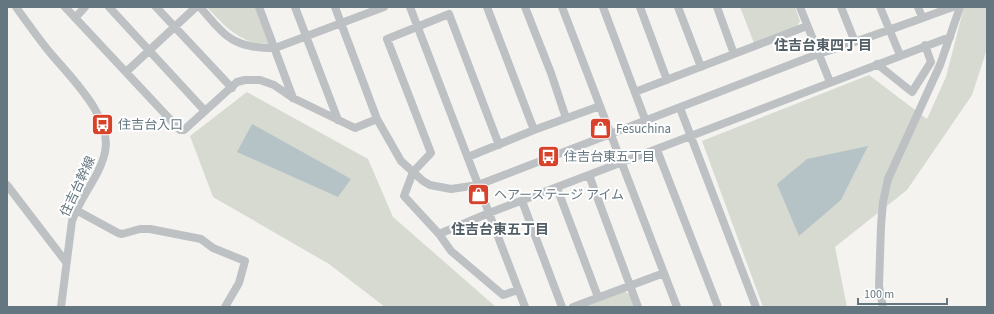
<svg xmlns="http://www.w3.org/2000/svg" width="994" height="314" font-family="'Source Sans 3','Noto Sans JP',sans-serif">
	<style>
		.green { fill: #d6dad1 }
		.water { fill: #b6c3c6 }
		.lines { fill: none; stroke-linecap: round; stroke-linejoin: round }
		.minor { stroke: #bdc1c4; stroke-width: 8 }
		.labels { text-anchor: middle; stroke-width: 4; stroke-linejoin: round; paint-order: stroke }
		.poi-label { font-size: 13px; fill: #64767f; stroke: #fff; text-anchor: start }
		.street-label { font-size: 13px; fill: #64767f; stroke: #fff }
		.neighbourhood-label { font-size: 14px; font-weight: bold; fill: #525e65; stroke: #fff }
	</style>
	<rect width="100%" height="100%" fill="#f4f3f0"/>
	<path class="green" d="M207 7H256L269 44C264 43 258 43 253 42 234 37 220 21 207 7Z
		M740 7H795L800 21 797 26 754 43Z
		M964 7H987V49L972 95 907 190 835 247 847 307H763L702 141 869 75 927 119 946 77Z
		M247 92 368 159 393 217 496 307H385L329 264 213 197 190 136Z
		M623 291 630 294 635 307H581Z"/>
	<path class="water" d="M252 124 351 179 338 197 237 152Z
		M868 146 841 200 799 236 777 184 807 159Z"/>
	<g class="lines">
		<path class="minor" d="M16 7C26 21 36 35 47 49 68 75 113 116 105 152 100 176 80 197 72 221L61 307
			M65 7 180 130H184L237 82 245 80H260L274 85 293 98 355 128 377 119
			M109 7 205 111
			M156 7 232 88
			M200 7C209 17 219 31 230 38 243 47 260 48 275 48L384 7
			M259 7 293 98
			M295 7 338 120
			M335 7 377 119 401 161 423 181 430 185 451 189 478 185 818 54C863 40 908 23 953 7
			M410 7 525 307
			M487 7 534 130
			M525 7 551 73 566 118
			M562 7 677 307
			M603 7 646 122
			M640 7 667 80
			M678 7 701 67
			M717 7 734 54
			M800 7 830 82
			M841 7 855 42
			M880 7 900 55
			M918 7 922 17
			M75 18 85 7
			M877 64 912 92 931 62 925 45
			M126 72 196 7
			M635 92 807 26
			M680 108 756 307
			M499 145 449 14 387 39 431 153 413 172 404 196 439 234 451 251 503 295 518 290
			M657 150 718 307
			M468 157 534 130 600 106
			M589 175 638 307
			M7 185 66 262
			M557 188 598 297
			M522 201 562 307
			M76 210 118 233 122 234 140 229H150L201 239 213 248 245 261 239 283 225 307
			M439 234 489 213 950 37
			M573 307 664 273
			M883 307 879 286 881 226 883 202 888 179 940 65 960 7"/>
	</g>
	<defs>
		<symbol id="bus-square" viewBox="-11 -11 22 22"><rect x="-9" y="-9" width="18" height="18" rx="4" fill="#d8422b" stroke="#fff"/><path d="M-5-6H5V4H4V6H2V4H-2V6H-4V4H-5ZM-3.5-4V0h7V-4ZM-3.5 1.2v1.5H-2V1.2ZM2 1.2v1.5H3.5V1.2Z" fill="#fff"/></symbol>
		<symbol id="shop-square" viewBox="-11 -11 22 22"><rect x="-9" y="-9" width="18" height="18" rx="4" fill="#d8422b" stroke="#fff"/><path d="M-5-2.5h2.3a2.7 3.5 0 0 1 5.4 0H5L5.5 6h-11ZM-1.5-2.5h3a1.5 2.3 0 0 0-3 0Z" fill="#fff"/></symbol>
	</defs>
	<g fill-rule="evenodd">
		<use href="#bus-square" x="90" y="112" width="25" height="25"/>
		<use href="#shop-square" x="588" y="116" width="25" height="25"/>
		<use href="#bus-square" x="536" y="144" width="25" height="25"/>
		<use href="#shop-square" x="466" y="182" width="25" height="25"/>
	</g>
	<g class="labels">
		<g class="poi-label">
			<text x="118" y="129">住吉台入口</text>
			<text x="616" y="133">Fesuchina</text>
			<text x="564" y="161">住吉台東五丁目</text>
			<text x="494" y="199">ヘアーステージ アイム</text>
		</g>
		<g class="street-label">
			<text transform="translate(77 186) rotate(-65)" y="5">住吉台幹線</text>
		</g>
		<g class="neighbourhood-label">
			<text x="823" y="50">住吉台東四丁目</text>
			<text x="500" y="234">住吉台東五丁目</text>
		</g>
	</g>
	<rect width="994" height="314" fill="none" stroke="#64767f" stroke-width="16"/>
	<path d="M858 298v6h89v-6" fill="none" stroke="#64767f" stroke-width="2"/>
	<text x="864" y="298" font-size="12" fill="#64767f" stroke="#ffffff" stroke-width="3" paint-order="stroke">100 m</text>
</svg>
